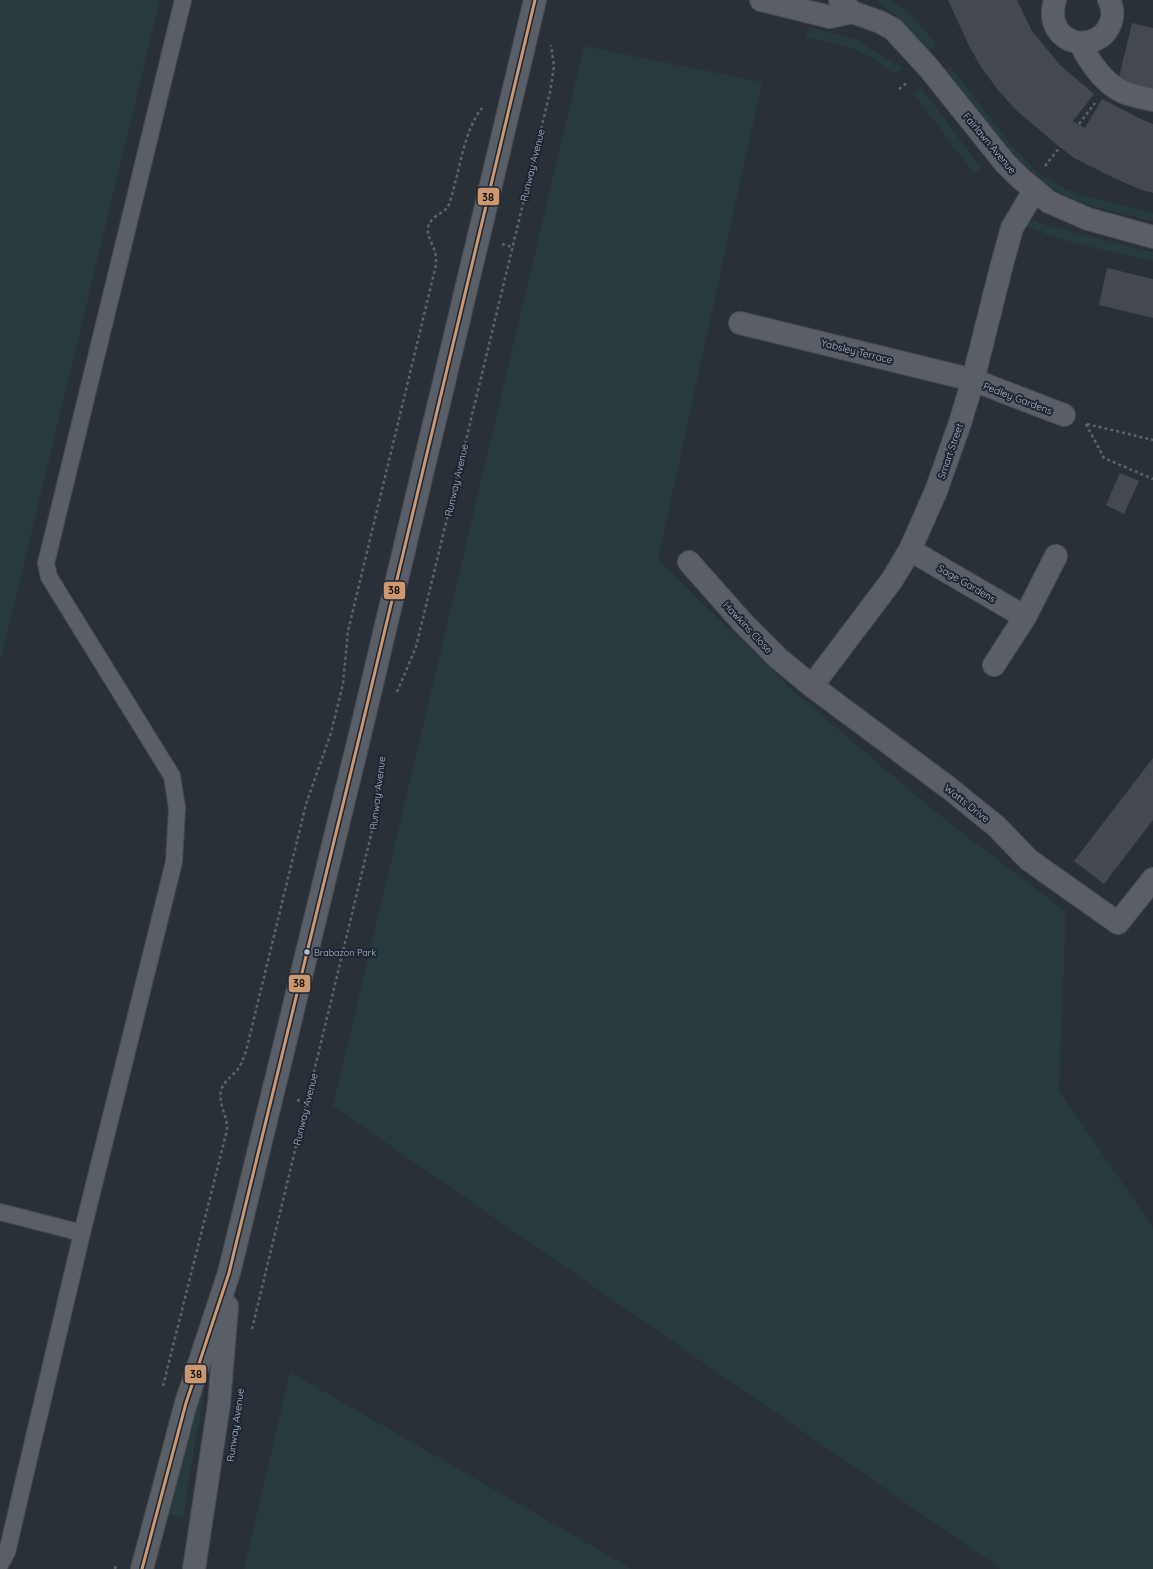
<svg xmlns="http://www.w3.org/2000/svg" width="1153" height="1569" font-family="Quicksand,sans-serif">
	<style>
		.green { fill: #273a3e }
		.building { fill: #444950 }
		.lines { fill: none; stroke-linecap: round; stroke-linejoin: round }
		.lane-casing { stroke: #484c53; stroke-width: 18 }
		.street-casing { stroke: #484c53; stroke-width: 24 }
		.path { stroke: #5d636a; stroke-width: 2.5; stroke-dasharray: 3 3; stroke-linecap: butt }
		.lane { stroke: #5a5e66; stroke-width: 16 }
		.street { stroke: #5a5e66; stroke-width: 22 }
		.bus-1-casing { stroke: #1d2633; stroke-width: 6 }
		.bus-1 { stroke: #cd976f; stroke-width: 3 }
		.bus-dot { fill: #b4bcc9; stroke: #1d2633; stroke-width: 1.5 }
		.labels { text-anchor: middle; stroke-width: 4; stroke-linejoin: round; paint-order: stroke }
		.bus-label { font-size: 9px; fill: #b4bcc9; stroke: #1d2633; text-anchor: start }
		.street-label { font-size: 10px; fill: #b4bcc9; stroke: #1d2633 }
		.line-badge { stroke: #1d2633; stroke-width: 1.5 }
		.pale-badge-label { font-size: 11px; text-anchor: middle; font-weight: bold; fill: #111 }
	</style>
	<rect width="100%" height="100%" fill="#2a3038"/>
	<path class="green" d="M0 0H160L0 663Z
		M877 0H891L908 12 933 40 935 46 928 52 909 28 893 13 879 4Z
		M808 27 857 40 903 68 896 75 874 59 851 48 806 37Z
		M584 46 762 82 658 560 797 694 933 810 1066 912 1059 1090 1153 1228V1569H1001L333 1106Z
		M951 67 1012 146 1036 171 1067 190 1093 198 1153 213V221L1092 206 1064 195 1041 181 1019 164 942 71Z
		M921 87 981 168 974 174 913 93Z
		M1036 221 1045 225 1153 252V261C1109 251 1063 243 1022 224Z
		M290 1372 632 1569H244Z
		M201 1387 204 1391 183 1518 167 1514Z"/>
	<path class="building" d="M948 0H1017L1032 31 1060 65 1094 94 1073 121 1085 128 1102 99 1141 119 1153 124V193L1142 190 1116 179 1074 158 1056 144 1017 111 998 90 981 67 969 46Z
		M1132 23 1153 28V90L1118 81Z
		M1107 268 1153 279V318L1099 305Z
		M1120 473 1139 481 1124 514 1106 505Z
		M1153 758V820L1104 884 1074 861Z"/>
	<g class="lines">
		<defs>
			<path id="lane" d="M0 1212 82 1233
				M0 1565 7 1552 82 1233 174 862 177 808 172 776 49 577 46 563 183 0"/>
			<path id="street" d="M761 0 830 17 852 12
				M840 0 852 12 880 22 893 29 928 67 1005 163 1020 178 1049 202 1088 219 1153 237
				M1055 0C1041 48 1104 57 1112 18 1113 12 1112 6 1109 0
				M1080 43C1089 61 1103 83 1123 92 1132 96 1143 98 1153 100
				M740 323 973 380 1064 415
				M910 550 1025 617
				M689 562 743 623 779 659 812 686 949 788 996 826 1029 860 1118 923 1153 879
				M994 665 1025 617 1056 556
				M812 686 892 580 910 550 936 491 960 423 973 380 1000 272 1012 228 1034 191
				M142 1569 186 1403 229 1273 363 722 535 0
				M194 1569 219 1404 227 1306"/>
		</defs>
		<use href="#lane" class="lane-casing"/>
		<use href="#street" class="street-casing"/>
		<path class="path" d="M899 89 908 82
			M1079 124 1095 103
			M1045 166 1060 147
			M502 244 512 247
			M1086 424 1104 458 1153 479
			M1087 424 1153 440
			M397 692 416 647 550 92 554 66 551 45
			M297 1100 307 1102
			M252 1329 376 814 378 770
			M163 1386 227 1130C228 1116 218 1105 221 1091 224 1080 232 1077 238 1069 243 1061 246 1052 248 1043L306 804 331 733 343 684 348 631 436 265C436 260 436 256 435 252 432 241 423 231 431 221 435 215 443 213 448 207 459 178 463 129 483 107
			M115 1569 116 1563"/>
		<use href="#lane" class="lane"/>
		<use href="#street" class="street"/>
		<defs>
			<path id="bus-1" d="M142 1569 186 1403 229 1273 363 722 535 0"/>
		</defs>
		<use href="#bus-1" class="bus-1-casing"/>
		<use href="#bus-1" class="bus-1"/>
	</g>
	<circle class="bus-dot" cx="307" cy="952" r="3.5"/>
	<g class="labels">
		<g class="bus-label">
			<text x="314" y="956">Brabazon Park</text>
		</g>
		<g class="street-label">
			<text transform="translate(990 143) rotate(50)" y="4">Fairlawn Avenue</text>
			<text transform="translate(532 165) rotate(-76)" y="4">Runway Avenue</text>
			<text transform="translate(857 351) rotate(14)" y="4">Yabsley Terrace</text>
			<text transform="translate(1018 398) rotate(21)" y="4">Pedley Gardens</text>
			<text transform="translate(950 451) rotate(-71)" y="4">Smart Street</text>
			<text transform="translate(456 480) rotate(-77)" y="4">Runway Avenue</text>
			<text transform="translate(967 583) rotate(30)" y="4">Sage Gardens</text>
			<text transform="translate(748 627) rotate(47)" y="4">Hawkins Close</text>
			<text transform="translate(377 793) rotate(-83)" y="4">Runway Avenue</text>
			<text transform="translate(967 803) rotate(38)" y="4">Watts Drive</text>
			<text transform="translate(305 1109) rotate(-76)" y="4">Runway Avenue</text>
			<text transform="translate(235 1425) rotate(-82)" y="4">Runway Avenue</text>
		</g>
	</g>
	<g class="line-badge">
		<rect x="477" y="187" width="23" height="19" rx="4" fill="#cd976f"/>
		<rect x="383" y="581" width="23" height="19" rx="4" fill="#cd976f"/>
		<rect x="288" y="974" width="23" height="19" rx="4" fill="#cd976f"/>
		<rect x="184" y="1364" width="23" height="20" rx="4" fill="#cd976f"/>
	</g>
	<g class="pale-badge-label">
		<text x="488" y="201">38</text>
		<text x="394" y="594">38</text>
		<text x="299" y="987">38</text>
		<text x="196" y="1378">38</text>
	</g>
</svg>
